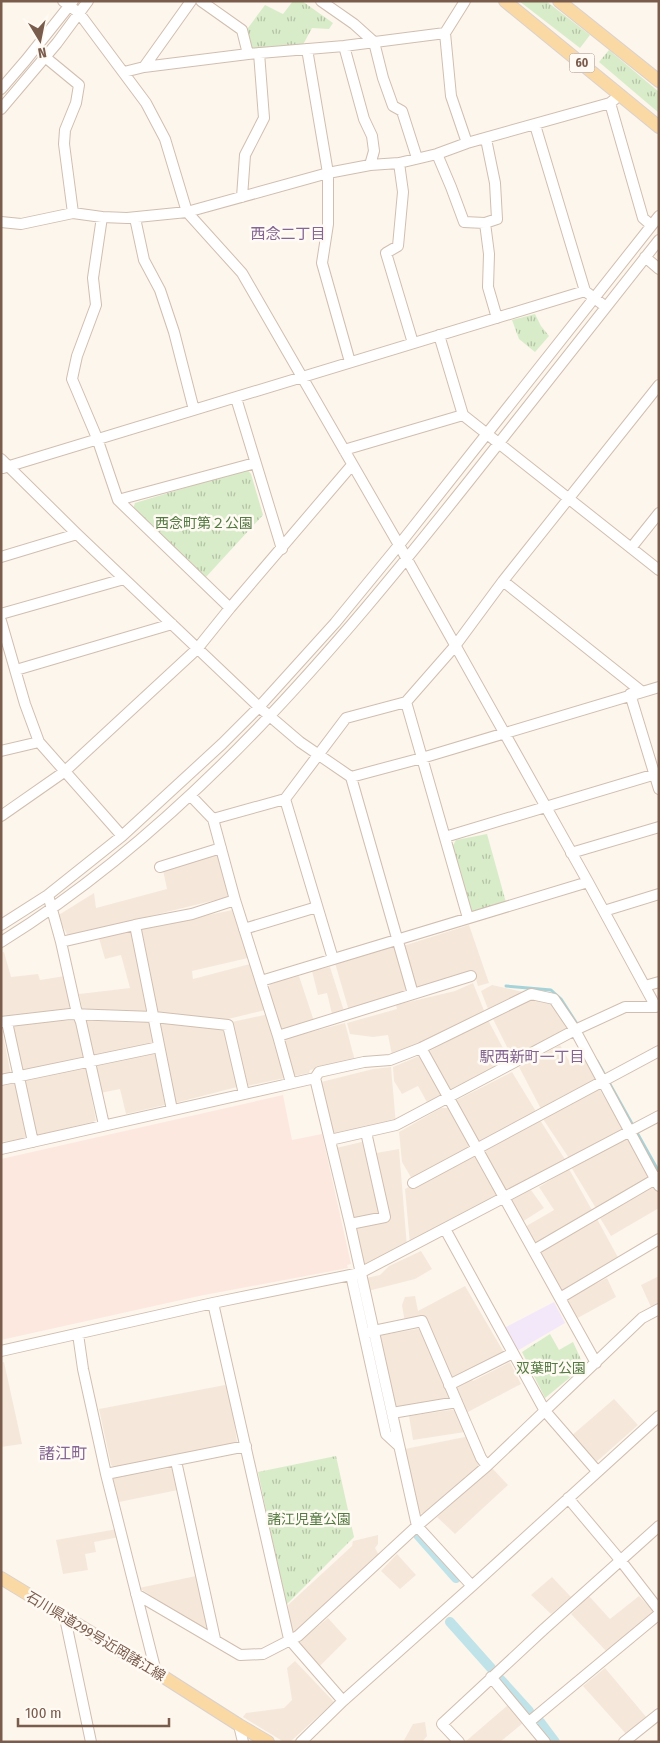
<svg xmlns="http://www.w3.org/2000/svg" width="660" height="1743" font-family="'Fira Sans Condensed','Noto Sans JP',sans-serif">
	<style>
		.residential { fill: #f5e8da }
		.commercial { fill: #fde8e0 }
		.education { fill: #f3e8fa }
		.grass { fill: url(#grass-tufts) }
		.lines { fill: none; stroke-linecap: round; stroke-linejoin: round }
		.stream { stroke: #a5d3da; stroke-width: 3 }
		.canal { stroke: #bfe3e8; stroke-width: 10 }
		.minor-casing { stroke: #d1beb0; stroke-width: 12 }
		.major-casing { stroke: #dad1cd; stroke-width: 14 }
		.minor { stroke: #fff; stroke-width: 10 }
		.major { stroke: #fbd9a5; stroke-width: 12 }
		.labels { text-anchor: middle; stroke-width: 5; stroke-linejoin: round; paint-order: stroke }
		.shield { fill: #fffaf3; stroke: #a28b7f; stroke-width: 1 }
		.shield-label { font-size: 12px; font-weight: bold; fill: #7a5c4d }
		.park-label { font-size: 14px; fill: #537a41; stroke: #fffaf3 }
		.street-label { font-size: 14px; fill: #7a5c4d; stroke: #fffaf3 }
		.neighbourhood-label { font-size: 15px; fill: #846695; stroke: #fffaf3 }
		.quarter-label { font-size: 16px; fill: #846695; stroke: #fffaf3 }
	</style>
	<defs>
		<pattern id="grass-tufts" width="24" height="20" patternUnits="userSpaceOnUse" patternTransform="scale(1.25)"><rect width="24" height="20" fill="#d8ecc9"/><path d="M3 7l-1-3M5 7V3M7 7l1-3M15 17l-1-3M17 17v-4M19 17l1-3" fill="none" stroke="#b4c2a5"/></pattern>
	</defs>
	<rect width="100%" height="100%" fill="#fdf6ec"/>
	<path class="residential" d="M218 854 228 897 68 936 57 916 94 893 96 908 167 889 163 870Z
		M232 910 248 958 192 971 193 979 250 964 265 1010 224 1020 157 1016 139 930Z
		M469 925 489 983 478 986 476 979 420 993 415 991 403 946Z
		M132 930 151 1013 83 1012 79 994 130 988 121 955 105 959 99 938Z
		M397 944 410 991 349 1011 335 963Z
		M4 952 11 977 38 974 40 980 65 976 70 1011 1 1018V953Z
		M330 967 344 1011 332 1014 327 993 318 995 312 971Z
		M299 976 314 1021 281 1031 269 989 270 984Z
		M473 983 485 1013 429 1046 392 1055 388 1035 373 1037 350 1034 347 1023 397 1009 396 1005 455 991Z
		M492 985 523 992 488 1009 481 991Z
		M531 996 552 1001 570 1033 514 1061 492 1017Z
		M269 1014 285 1078 247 1086 232 1022Z
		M84 1018 150 1019 153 1045 92 1058Z
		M78 1020 84 1059 23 1072 20 1070 11 1024Z
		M488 1020 511 1063 449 1095 426 1053Z
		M159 1021 226 1030 237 1087 175 1103Z
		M345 1023 355 1061 310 1070 309 1073 294 1076 284 1039Z
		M1 1025 11 1075 1 1077Z
		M560 1045 572 1066 585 1060 597 1082 542 1111 519 1067Z
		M156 1051 165 1105 126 1114 120 1089 100 1093 94 1063Z
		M419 1056 442 1096 428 1104 418 1086 402 1094 394 1081 393 1067Z
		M84 1066 86 1068 96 1121 38 1135 34 1132 25 1079Z
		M391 1067 396 1125 335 1139 321 1082 373 1069Z
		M512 1072 537 1113 476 1146 453 1102Z
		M15 1082 26 1138 1 1142V1085Z
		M598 1087 624 1129 569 1158 543 1119Z
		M441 1108H448L471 1148 412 1179 402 1162 399 1132Z
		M540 1120 566 1161 505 1193 481 1152Z
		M626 1139 631 1142 650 1176 649 1180 597 1210 571 1167Z
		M366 1141 381 1215 353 1221 336 1148Z
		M399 1149 407 1247 364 1270 354 1226 391 1219 376 1153Z
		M474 1154 497 1196 410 1244 405 1189Z
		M569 1169 593 1212 534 1247 523 1228 554 1210 539 1187Z
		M656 1184 659 1191V1208L611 1236 600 1218 602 1215Z
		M531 1190 544 1208 522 1222 509 1201Z
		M597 1219 620 1261 560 1295 535 1253Z
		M421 1251 432 1269 415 1279 368 1291 366 1278 380 1275 389 1266Z
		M659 1276V1304L651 1307 641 1285Z
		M607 1278 616 1297 574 1320 566 1299Z
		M465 1286 506 1356 470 1377 473 1381 510 1362 521 1384 466 1413 425 1319 405 1323 402 1305 405 1297 415 1296 418 1311Z
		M422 1328 454 1401 397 1414 378 1336Z
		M4 1362 22 1444 1 1447V1363Z
		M225 1385 230 1392 237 1442 115 1468 111 1465 99 1409Z
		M614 1399 638 1425 594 1464 570 1437Z
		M457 1409 465 1432 413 1440 409 1416Z
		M470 1436 482 1466 429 1512 418 1514 405 1449Z
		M170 1468 174 1471 178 1490 119 1502 113 1478Z
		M492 1468 508 1485 455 1534 437 1517Z
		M117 1529 119 1537 94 1542 96 1552 85 1554 88 1570 63 1574 56 1540Z
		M378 1535V1544L375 1548 380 1557 296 1634 290 1627 288 1605 352 1546 353 1541Z
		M397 1554 416 1575 400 1589 381 1571Z
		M196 1576 208 1629 207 1631 139 1588Z
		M552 1577 571 1597 551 1614 531 1595Z
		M589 1596 610 1619 639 1596 654 1612 653 1615 608 1653 571 1614Z
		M328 1618 347 1639 319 1667 299 1648 300 1641Z
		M295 1661 334 1702 291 1741 284 1742 243 1717 246 1713 284 1708 292 1700 287 1668Z
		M605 1668 647 1718 626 1734 583 1686Z
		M508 1705 523 1723 500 1742H465Z
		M425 1722 427 1736 422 1742H403L413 1724Z"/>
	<path class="commercial" d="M283 1095 292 1140 322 1134 351 1264 347 1265 348 1268 199 1296 1 1340V1159Z"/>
	<path class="education" d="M554 1302 565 1323 517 1351 504 1328Z"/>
	<path class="grass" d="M293 1H302L333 23 329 29 312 28 299 52 252 56 245 32 265 5 283 14Z
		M519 1H546L590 35 580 48Z
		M609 50 659 92V113L599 62Z
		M535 314 541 326 549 336 535 352 519 339 512 320Z
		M247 469 251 474 263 515 206 577 133 509 135 503Z
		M487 834 507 906 470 913 452 847 456 840Z
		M550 1334 559 1350 573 1342 584 1366 545 1398 522 1352Z
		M336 1456 354 1537 286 1605 258 1472Z"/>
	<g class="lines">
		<path class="stream" d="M506 986 551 990 561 999 579 1027
			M597 1061 659 1172"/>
		<path class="canal" d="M418 1535 456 1578
			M450 1622 491 1668
			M500 1679 529 1711
			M540 1722 555 1742"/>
		<defs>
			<path id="minor" d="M201 1 242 30 248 54
				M321 1 354 24 374 42 383 78 393 106 402 111 417 158
				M445 33 451 96 467 143
				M344 46 364 119 372 136 374 151 370 165
				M307 49 328 173V224L322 263 350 362
				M45 57 79 85 76 103 65 130 64 144 73 213
				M144 67 191 1
				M124 72 144 67 248 54 344 46 445 33 465 1
				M1 89 26 60 73 1
				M615 99 610 103 643 218 651 225
				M1 109 57 43 88 1
				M535 125 585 291
				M437 154 451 187 464 222 485 223 489 254 488 287 497 318
				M399 163 403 192 398 246 386 253 413 343
				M242 197 245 155 264 118 259 53
				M102 217 93 278 96 305 77 356 72 379 97 438 118 500 230 608
				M135 218 144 260 160 290 174 332 194 410
				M1 222 21 224 73 213 102 217 127 218 187 212 328 173 370 165 399 163 437 154 467 143 610 103
				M485 223 497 219 495 183 486 139
				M645 257 659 269
				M439 335 463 415 659 570
				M236 398 282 549
				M344 450 463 415
				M1 459 77 534 259 707 300 742 351 777 413 994
				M3 468 585 291 606 307
				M118 500 255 463
				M631 548 659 513
				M1 557 77 534
				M503 581 641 691
				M1 614 124 579
				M1 621 25 704 39 742 122 836
				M16 670 172 624
				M630 694 659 789
				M406 702 468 918
				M1 751 39 742
				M351 777 422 758 659 687
				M285 799 333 959
				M1 816 64 772 197 649 230 608 352 465
				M213 819 285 799 346 718 406 702 455 646 503 581 659 385
				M445 837 659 773
				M571 853 659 827
				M160 867 221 848
				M48 895 61 942 76 1009 81 1022 104 1125
				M235 900 278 1036 291 1083
				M604 911 659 894
				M1 925 48 895 122 836 222 744 259 707 335 623 399 545 659 216
				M135 925 172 1110
				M244 929 317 907
				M1 942C188 826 334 651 469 481 532 401 596 321 659 240
				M61 942 135 925 192 914 235 900 213 819 190 795
				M261 981 588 882
				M645 986 659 982
				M1 1022 70 1014 154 1017 228 1025 244 1094
				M7 1022 33 1142
				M278 1036 471 976
				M421 1048 596 1363
				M1 1080 159 1047
				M330 1140 396 1125 575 1030 659 1186
				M1 1149 315 1078 319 1072 364 1062 390 1060 421 1048 531 994 554 999 575 1030 625 1007H656L588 882 399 545 242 273 187 212 165 139 146 103 79 13 63 1
				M413 1183 659 1051
				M350 1224 385 1217 366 1132
				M445 1229 545 1411 597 1471
				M534 1250 659 1177
				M351 1275 386 1434 399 1446
				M560 1298 659 1239
				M213 1303 289 1639 343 1701
				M364 1333 422 1321 481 1458 487 1466
				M78 1334 83 1369 106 1474 156 1672
				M1 1351 213 1303 360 1273 659 1116
				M449 1385 513 1353
				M392 1413 457 1402
				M176 1461 215 1639
				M106 1474 246 1446
				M568 1498 621 1561 659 1610
				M472 1586 659 1416
				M136 1594 240 1655 263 1654 298 1636 417 1526 487 1466 642 1318 659 1309
				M65 1618 91 1742
				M491 1677 545 1742
				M529 1722 659 1614
				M239 1725 243 1742
				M301 1742 343 1701 472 1586 417 1526 350 1224 315 1078
				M459 1742 442 1724 543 1630 659 1526
				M624 1742 659 1714"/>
			<path id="major" d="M505 1 659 127
				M559 1 659 81
				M1 1578 156 1672 239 1725 268 1742"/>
		</defs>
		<use href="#minor" class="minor-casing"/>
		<use href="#major" class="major-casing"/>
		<use href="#minor" class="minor"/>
		<use href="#major" class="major"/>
	</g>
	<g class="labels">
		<rect class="shield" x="569.5" y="53.5" width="25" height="19" rx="4"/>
		<g class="shield-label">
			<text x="582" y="67">60</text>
		</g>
		<g class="park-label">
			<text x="204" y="528">西念町第２公園</text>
			<text x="551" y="1373">双葉町公園</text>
			<text x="309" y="1524">諸江児童公園</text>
		</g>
		<g class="street-label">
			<text transform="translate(96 1636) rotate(31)" y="5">石川県道299号近岡諸江線</text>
		</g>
		<g class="neighbourhood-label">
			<text x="288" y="239">西念二丁目</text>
			<text x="532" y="1062">駅西新町一丁目</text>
		</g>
		<g class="quarter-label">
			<text x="63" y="1459">諸江町</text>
		</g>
	</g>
	<rect width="660" height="1743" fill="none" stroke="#7a5c4d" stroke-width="5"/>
	<g transform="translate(40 40) rotate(170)" stroke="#fffaf3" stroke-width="4" paint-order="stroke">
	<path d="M0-4L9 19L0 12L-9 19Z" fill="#7a5c4d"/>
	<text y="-8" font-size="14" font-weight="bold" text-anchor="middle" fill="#7a5c4d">N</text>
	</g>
	<path d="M18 1718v8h151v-8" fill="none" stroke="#7a5c4d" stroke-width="2.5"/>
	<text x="25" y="1718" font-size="15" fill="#7a5c4d" stroke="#fffaf3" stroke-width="4" paint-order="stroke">100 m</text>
</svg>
